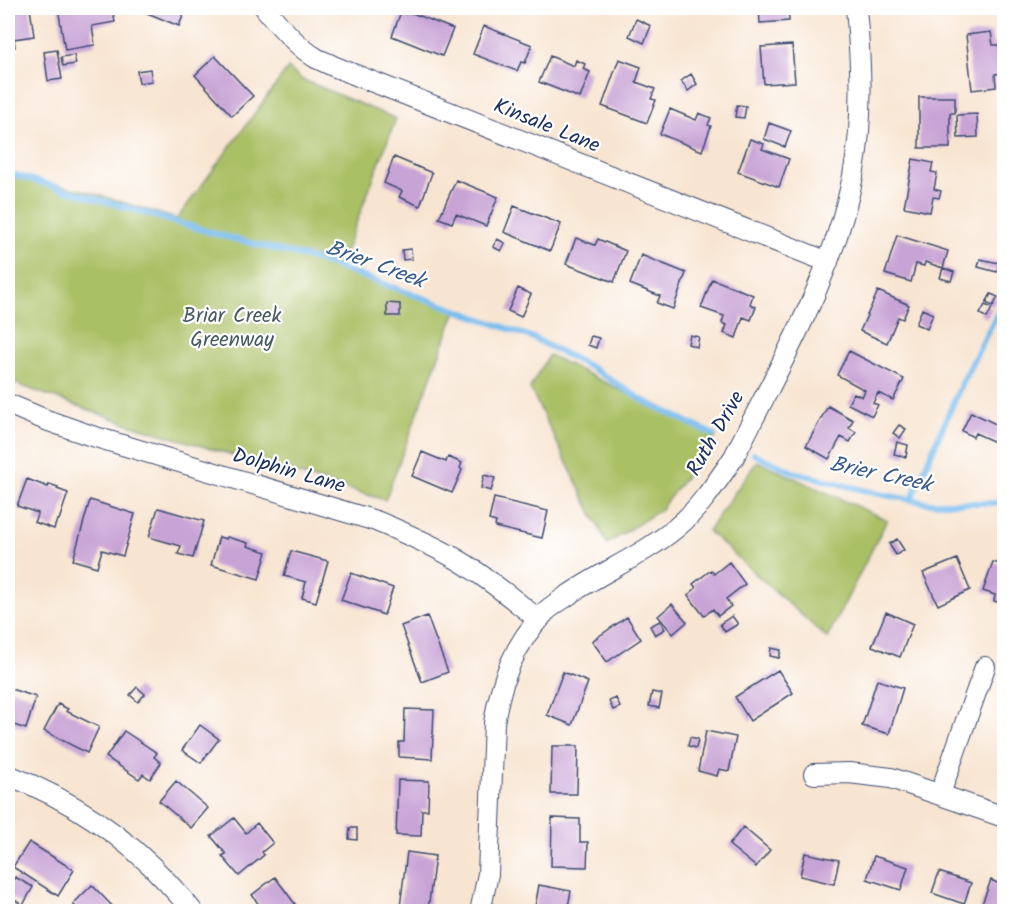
<svg xmlns="http://www.w3.org/2000/svg" width="1012" height="919" font-family="Kalam,sans-serif">
	<style>
		.green { fill: #aac065; stroke: #627862; stroke-width: 1.5 }
		.lines { fill: none; stroke-linecap: round; stroke-linejoin: round }
		.stream { stroke: #79bdef; stroke-width: 6 }
		.building { fill: #c8a3d5 }
		.street-casing { stroke: #3c4a6f; stroke-width: 22 }
		.street { stroke: #fff; stroke-width: 20 }
		.labels { text-anchor: middle; stroke-width: 4.5; stroke-linejoin: round; paint-order: stroke }
		.street-label { font-size: 21px; fill: #1b2f5e; stroke: #fff }
		.park-label { font-size: 21px; fill: #465a60; stroke: #fff }
		.water-label { font-size: 22px; font-style: italic; fill: #375a8a; stroke: #fff }
	</style>
	<rect width="100%" height="100%" fill="#fff"/>
	<filter id="ink" filterUnits="userSpaceOnUse"><feTurbulence type="fractalNoise" baseFrequency=".0167" numOctaves="2"/><feDisplacementMap in="SourceGraphic" scale="12" xChannelSelector="R" yChannelSelector="G"/><feConvolveMatrix kernelMatrix="1 2 1 2 8 2 1 2 1" color-interpolation-filters="sRGB"/></filter>
	<filter id="wash" filterUnits="userSpaceOnUse"><feTurbulence type="fractalNoise" baseFrequency=".008" numOctaves="4" result="noise"/><feDisplacementMap in="SourceGraphic" scale="24" xChannelSelector="R" yChannelSelector="G"/><feGaussianBlur stdDeviation="1.35" result="paint"/><feColorMatrix in="noise" values="0 0 0 0 0 0 0 0 0 0 0 0 0 0 0 0 0 1.4 0 .05"/><feComposite in="paint" operator="in"/></filter>
	<g filter="url(#wash)">
		<rect width="100%" height="100%" fill="#f8e5d1"/>
		<path class="green" d="M288 68 301 79 396 119 339 268 456 310 385 500 128 424 22 386 8 379V176L82 190 177 219Z
			M549 355 716 437 660 510 607 544 530 388Z
			M757 461 887 520 827 638 708 531Z"/>
		<g class="lines">
			<path class="stream" d="M8 173 227 237 317 260 531 337 592 368 642 400 714 435
				M754 454 793 472 879 494 929 503H1001L1004 504
				M911 500 961 385 1004 300"/>
		</g>
		<g id="blocks">
			<path class="building" d="M18 8H30L34 36 14 39 15 47 8 49V9Z
				M58 8H112L115 22 92 26 95 45 65 50Z
				M135 8H186L179 26Z
				M759 8H788L789 21 760 23Z
				M926 8H955L956 14 927 15Z
				M402 9 453 29 442 56 392 36Z
				M636 19 651 26 644 43 629 36Z
				M484 26 532 45 525 63 521 62 517 71 473 54Z
				M991 32 993 45H999L1000 53H1004V73L995 74 996 87 972 90 966 35Z
				M792 45 795 82 764 84 761 47Z
				M57 50 62 79 48 81 44 52Z
				M74 55 76 64 63 66 61 57Z
				M215 56 253 96 232 116 195 75Z
				M550 56 574 66 576 60 585 64 583 69 590 72 580 98 539 82Z
				M619 59 641 67 636 82 655 89 651 99 656 100 647 123 602 106Z
				M150 69 152 81 139 83 137 71Z
				M691 74 697 84 688 91 681 81Z
				M919 97H955V113H950V148H919Z
				M737 105 746 106 744 118 735 117Z
				M670 109 696 120 699 113 711 118 708 125 711 126 702 151 660 134Z
				M977 114 978 137 958 138 957 115Z
				M769 123 791 131 785 147 764 139Z
				M750 139 764 144 762 149 789 159 779 187 738 172Z
				M394 157 432 173 420 206 399 197 402 191 384 183Z
				M913 159 933 163 931 172 937 173 934 189 941 191 939 198 933 197 930 212 904 207Z
				M456 180 498 197 486 226 456 214 452 223 439 218Z
				M514 206 561 224 550 251 504 232Z
				M897 235 948 251 943 268 925 262 924 266 916 264 911 282 885 274Z
				M576 238 595 245 598 239 626 251 614 282 566 264Z
				M497 239 505 243 501 251 493 247Z
				M411 249 412 259 403 260 402 250Z
				M641 255 686 273 673 309 657 303 660 296 630 284Z
				M980 259 999 263 997 272 978 267Z
				M943 268 954 272 951 281 940 278Z
				M712 279 753 295 750 304 756 307 751 320 743 317 736 338 724 333 727 325 722 323 724 316 701 308Z
				M518 288 531 294 521 317 508 311Z
				M878 291 909 305 903 319 898 317 887 343 860 331Z
				M991 294 998 297 993 306 986 303Z
				M387 303 400 304V316H387Z
				M985 305 992 308 987 318 980 314Z
				M922 309 933 314 927 329 916 324Z
				M690 335 699 337 697 347 688 344Z
				M591 336 599 338 596 348 588 345Z
				M849 351 904 379 893 400 878 393 873 403 878 405 872 416 848 404 854 393 862 397 865 390 837 375Z
				M828 406 853 420 849 428 856 432 850 442 841 437 829 459 806 446Z
				M971 412 1002 427 995 442 975 433 973 437 962 431Z
				M899 425 906 429 900 438 893 433Z
				M897 442 908 445 906 457 894 454Z
				M422 452 446 462 448 457 462 463 460 468 462 470 452 493 412 476Z
				M484 475 495 478 491 491 481 488Z
				M27 479 48 487 49 484 58 487 57 489 68 493 59 520H57L54 529 34 522 38 513 17 506Z
				M494 498 548 511 542 538 495 527 496 522 489 520Z
				M90 500 135 514 123 556 102 550 97 567 73 560Z
				M158 508 204 521 193 558 178 554 181 546 149 537Z
				M219 537 226 539 227 537 248 543 247 546 267 552 259 579 211 565Z
				M897 539 904 550 896 555 889 544Z
				M291 551 328 561 316 602 302 598 306 582 284 576Z
				M957 559 970 590 938 605 923 573Z
				M729 562 745 584 726 599 731 606 718 616 713 609 704 616 688 595 696 588 693 584 711 570 714 574Z
				M993 562 1004 565V604L994 601 995 595 983 591Z
				M351 573 393 588 384 615 341 600Z
				M672 604 687 622 673 634 658 616Z
				M886 612 913 624 900 657 872 646Z
				M427 616 448 672 422 682 401 626Z
				M732 616 738 624 725 632 720 624Z
				M627 617 641 639 607 662 592 641Z
				M660 621 665 629 655 635 650 626Z
				M771 648 781 650 779 658 770 656Z
				M778 670 793 693 750 721 735 697Z
				M563 672 588 682 572 725 547 715Z
				M877 680 903 688 889 734 862 726Z
				M137 687 145 694 138 702 130 695Z
				M8 688 36 697 26 729 8 723Z
				M652 692 662 694 659 708 649 706Z
				M616 698 620 707 613 710 609 701Z
				M58 704 68 709 66 711 99 727 87 753 44 731Z
				M405 709 434 710 432 759 399 757V742H404Z
				M200 725 219 739 201 763 182 750Z
				M124 731 157 753 154 757 161 763 150 779 143 774 139 779 106 757Z
				M706 731 736 737 729 771 719 769 717 776 698 771Z
				M690 737 698 739 696 748 688 746Z
				M552 746H578L577 794H551Z
				M398 780 429 781 428 810H422L421 836 396 835Z
				M176 781 208 808 191 828 159 801Z
				M234 818 246 833 257 823 273 843 262 852 264 855 239 876 222 856 226 854 211 836Z
				M552 818 580 819V842H588L587 867 551 866Z
				M743 827 770 850 756 867 729 845Z
				M350 828H357V840L349 839Z
				M29 842 74 870 58 896 13 867Z
				M407 852 435 856 428 910 400 907Z
				M805 853 839 860 834 884 800 876Z
				M874 856 908 867 901 890 867 879Z
				M939 872 971 883 964 904 932 893Z
				M15 877 33 887 23 905 8 896V891Z
				M275 877 301 912H264L252 895Z
				M991 880 1004 886V912H986L980 909Z
				M92 885 118 912H80L73 904Z
				M539 885 571 891 567 912H534Z"/>
		</g>
	</g>
	<g filter="url(#ink)">
		<use href="#blocks" fill-opacity="0" stroke="#3c4a6f" stroke-width="1.5"/>
		<g class="lines">
			<defs>
				<path id="street" d="M265 8C277 23 299 48 316 58 321 61 328 63 333 66L828 262
					M8 404 46 420 89 435 376 521C405 533 433 545 460 561 488 578 514 600 539 620
					M814 774 849 773 891 778 1004 817
					M8 775C70 799 123 834 168 883 177 893 185 901 193 912
					M940 794 985 667
					M480 912 488 874 494 723C501 680 514 644 545 612 551 606 560 601 567 596 602 572 643 555 676 528 699 509 717 482 734 457 779 366 833 277 853 176 864 121 861 63 856 8"/>
			</defs>
			<use href="#street" class="street-casing"/>
			<use href="#street" class="street"/>
		</g>
	</g>
	<g class="labels">
		<g class="street-label">
			<text transform="translate(547 125) rotate(22)" y="7">Kinsale Lane</text>
			<text transform="translate(715 433) rotate(-60)" y="7">Ruth Drive</text>
			<text transform="translate(289 470) rotate(16)" y="7">Dolphin Lane</text>
		</g>
		<g class="park-label">
			<text x="232" y="322">Briar Creek<tspan x="232" dy="24">Greenway</tspan></text>
		</g>
		<g class="water-label">
			<text transform="translate(376 263) rotate(20)" y="8">Brier Creek</text>
			<text transform="translate(881 473) rotate(12)" y="8">Brier Creek</text>
		</g>
	</g>
	<rect width="1012" height="919" fill="none" stroke="#fff" stroke-width="30"/>
</svg>
